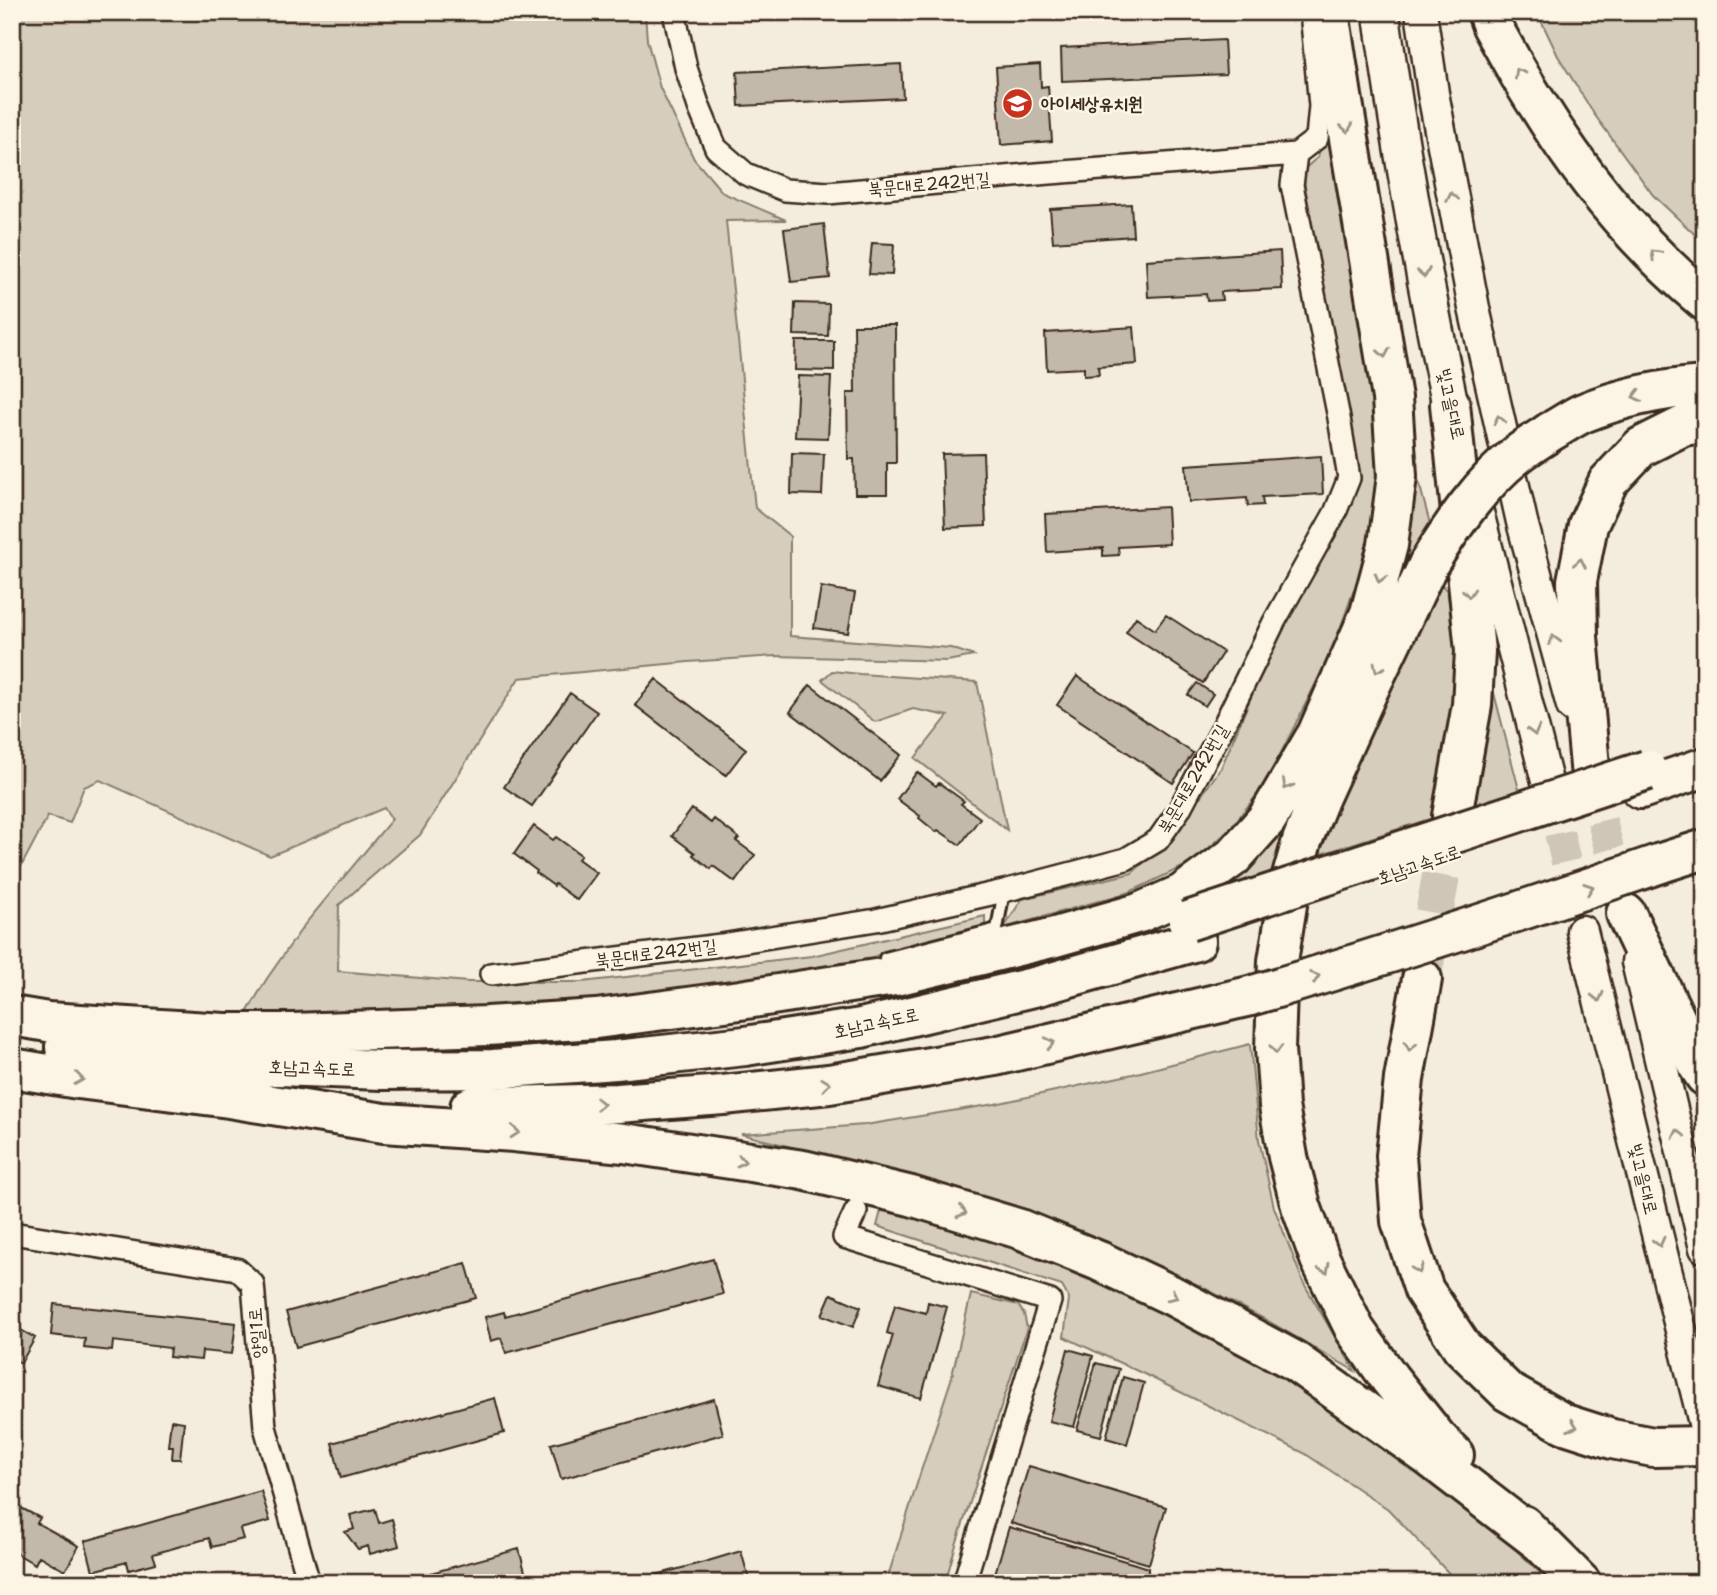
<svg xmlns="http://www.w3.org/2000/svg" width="1717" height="1595" font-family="'Shantell Sans','Poor Story',sans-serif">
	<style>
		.green { fill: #d6cdbd; stroke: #887c6e; stroke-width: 2 }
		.building { fill: #c3b9aa; stroke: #3b2a1e; stroke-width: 2 }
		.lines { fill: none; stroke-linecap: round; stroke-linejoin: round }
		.secondary-tunnel { stroke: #cfc6b7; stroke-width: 30; stroke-dasharray: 30 15; stroke-linecap: butt }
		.motorway-tunnel { stroke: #cfc6b7; stroke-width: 38; stroke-dasharray: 38 19; stroke-linecap: butt }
		.service-casing { stroke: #3b2a1e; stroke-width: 16 }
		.minor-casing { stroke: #3b2a1e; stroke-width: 26 }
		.secondary-casing { stroke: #3b2a1e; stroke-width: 35 }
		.trunk-casing { stroke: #3b2a1e; stroke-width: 40 }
		.motorway-casing { stroke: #3b2a1e; stroke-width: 44 }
		.service { stroke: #fcf5e5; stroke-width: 10 }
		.minor { stroke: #fcf5e5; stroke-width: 21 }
		.secondary { stroke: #fcf5e5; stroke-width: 30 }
		.trunk { stroke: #fcf5e5; stroke-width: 35 }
		.motorway { stroke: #fcf5e5; stroke-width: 38 }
		.motorway-bridge-casing { stroke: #3b2a1e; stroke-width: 44; stroke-linecap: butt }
		.motorway-bridge { stroke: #fcf5e5; stroke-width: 38 }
		.oneway { stroke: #9c9082 }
		.labels { text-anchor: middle; stroke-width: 5; stroke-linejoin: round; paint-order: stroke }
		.poi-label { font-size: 18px; font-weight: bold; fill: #3b2a1e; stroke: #fcf5e5; text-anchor: start }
		.street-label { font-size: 18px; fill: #3b2a1e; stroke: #fcf5e5 }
	</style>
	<rect width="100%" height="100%" fill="#f4eddd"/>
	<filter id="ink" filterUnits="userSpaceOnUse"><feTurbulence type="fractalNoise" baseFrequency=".0143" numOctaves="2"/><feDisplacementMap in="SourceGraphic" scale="14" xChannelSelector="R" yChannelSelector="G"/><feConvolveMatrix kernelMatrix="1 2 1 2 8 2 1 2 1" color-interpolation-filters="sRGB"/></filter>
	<g filter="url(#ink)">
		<path class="green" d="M12 12H645L647 40 660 88 694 159 723 193 786 220 726 221 755 508 790 536V636L951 648 974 656 947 661 775 656 688 662 519 678 420 835 339 905 338 971 468 982H582L812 956 985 916V927L875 956 874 967 591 1009 241 1023 266 980 305 924 392 819 384 808 270 856 100 780 84 787 70 823 48 816 16 876H12Z
			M1537 12H1693L1705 46V244L1653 195 1594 114 1558 56Z
			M1336 133 1383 458 1378 521 1333 649 1265 785 1228 831 1193 862 1130 892 1004 928 1022 899 1132 873 1170 839 1221 768 1282 624 1361 480 1302 171 1318 157 1322 138Z
			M1416 471 1430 524 1385 609Z
			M1438 580 1447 591 1456 640 1454 692 1439 816 1318 855 1341 786Z
			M832 671 860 674 977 682 1007 830 915 758 948 716 913 709 875 722 822 680Z
			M1488 693H1494L1523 805 1465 824 1478 788Z
			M1295 799 1277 874 1187 903Z
			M1250 1044 1259 1140 1274 1207 1303 1282 1355 1371 1266 1320 1196 1284 1088 1239 970 1193 741 1134 865 1125 995 1104 1133 1074Z
			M882 1207 997 1241 1162 1309 1339 1407 1493 1528 1551 1583H1458L1388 1509 1304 1453 1146 1375 1064 1337 1069 1299 1062 1286 877 1226Z
			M971 1294 1018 1305 1024 1314 1027 1328 955 1548 945 1583H886L920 1474 951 1380Z"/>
		<path class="building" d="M908 12H943L944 17 909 20Z
			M1224 40 1226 74 1062 81 1061 48Z
			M901 64 903 98 739 106 737 72Z
			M1040 64 1041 87 1048 86 1052 141 1001 145 996 67Z
			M1131 204 1133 236 1053 242 1050 209Z
			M824 224 830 278 791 282 784 229Z
			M872 243 894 244 892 275 869 274Z
			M1280 251 1282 289 1221 292 1222 300 1207 301 1206 294 1148 297 1146 260Z
			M795 303 829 304 828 336 794 335Z
			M854 325H895L896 463H887V494H855L854 459H848L847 393H855Z
			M1134 327 1137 364 1098 367 1099 375 1084 376V368L1047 370 1045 333Z
			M796 341H834V371L795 370Z
			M798 376 831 377 828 438 795 437Z
			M792 453 824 454 822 495 791 494Z
			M983 453 986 526 945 528 942 454Z
			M1321 456 1323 494 1262 497 1263 505 1248 506 1247 498 1189 502 1186 465Z
			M1167 507 1169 544 1118 547 1119 555 1103 556V548L1047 552 1045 514Z
			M821 587 855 593 848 633 814 628Z
			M1166 615 1223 652 1203 683 1126 632 1136 617 1155 630Z
			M1077 676 1193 753 1173 783 1057 705Z
			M656 679 746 749 726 775 635 705Z
			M1197 683 1213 694 1205 706 1188 695Z
			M810 685 901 755 880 781 790 712Z
			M570 693 597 712 532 806 504 787Z
			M917 772 936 786 939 783 964 801 961 804 980 818 960 845 938 830 936 832 919 818 920 816 897 799Z
			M692 809 711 823 714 819 739 838 736 841 755 855 735 882 713 866 711 869 693 855 695 853 672 836Z
			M534 826 553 840 556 837 581 855 578 859 597 873 577 900 555 884 554 886 536 873 537 871 514 854Z
			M713 1259 723 1294 506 1353 501 1338 491 1341 485 1317 504 1312 505 1316Z
			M466 1263 476 1298 296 1347 286 1312Z
			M831 1294 861 1307 853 1327 822 1315Z
			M928 1302 947 1307 921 1398 878 1386 893 1335 887 1333 895 1305 926 1313Z
			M54 1304 236 1323 232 1354 202 1351 201 1360 169 1357 170 1348 113 1341 112 1351 84 1348 85 1339 51 1335Z
			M12 1325 35 1338 21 1363 12 1358Z
			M1068 1349 1093 1356 1074 1427 1049 1421Z
			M1096 1363 1119 1369 1101 1436 1077 1430Z
			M1123 1377 1144 1383 1127 1444 1106 1438Z
			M495 1398 504 1433 341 1478 332 1443Z
			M714 1399 723 1434 561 1479 551 1444Z
			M171 1420 184 1422 180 1459H172L173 1446H168Z
			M1029 1466 1166 1507 1149 1564 1011 1523Z
			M261 1491 270 1521 240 1529 243 1539 212 1547 209 1538 153 1554 156 1563 129 1570 127 1562 93 1571 85 1541Z
			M12 1503 40 1518 37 1523 79 1546 65 1571 39 1556 35 1564 12 1551Z
			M375 1509 379 1523 392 1519 399 1546 370 1554 368 1546 358 1549 345 1532 354 1529 350 1515Z
			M1009 1527 1149 1568 1144 1583H1015L994 1577Z
			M519 1549 528 1583H394Z
			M741 1551 750 1583H626L708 1561Z"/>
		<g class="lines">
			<path class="secondary-tunnel" d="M1591 777 1621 897
				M1549 789 1582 931"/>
			<path class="motorway-tunnel" d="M1424 969 1452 816"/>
			<defs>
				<path id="service" d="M885 958 997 929 1004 891"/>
				<path id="minor" d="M674 12 686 68 699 107 716 148 746 174 785 190 828 193 1037 174 1296 154 1317 138 1320 106 1311 12
					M491 974 721 945 876 920 1004 891 1126 859 1158 840 1179 810 1220 733 1274 622 1335 513 1349 478 1339 418 1292 185 1296 154
					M856 1211 844 1237 1050 1301 964 1583
					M12 1233 237 1269 253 1284 265 1427 309 1583"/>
				<path id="secondary" d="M1421 12 1433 93 1474 308 1522 522 1572 706
					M1472 489 1549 789
					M1582 931 1705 1427
					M1637 962 1705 1248"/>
				<path id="trunk" d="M1381 12C1399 143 1423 274 1450 404"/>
				<path id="motorway" d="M1487 12 1492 26C1507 52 1521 80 1538 105 1583 178 1639 246 1705 301
					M1450 404 1475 651 1472 705 1452 816
					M1550 432C1561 426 1572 418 1583 413 1622 397 1663 389 1705 386
					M1429 563 1368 691 1319 799 1302 841 1291 880 1278 961 1275 1049 1279 1106 1288 1157 1301 1206 1320 1259 1355 1330 1390 1379 1437 1438 1454 1455
					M1591 777 1578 637 1577 581 1588 525 1608 482 1641 447 1683 426 1705 423
					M1641 789 1705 767
					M1661 863 1705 849
					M1626 914 1697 1064 1705 1076
					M1422 979 1404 1079 1396 1156 1401 1221 1424 1290 1462 1347 1508 1392 1565 1424 1612 1439 1653 1447 1705 1446
					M12 1016 48 1022 225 1033H293L487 1026 596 1019 740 1000 895 976 1055 937 1139 913 1182 894 1233 857 1267 819 1317 734 1370 613 1388 545 1397 476 1392 398 1342 96 1329 12
					M65 1047 88 1051 224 1064 382 1070 493 1069 616 1060 745 1046 861 1028 1038 986 1196 941
					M12 1068 78 1079 229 1098 253 1099
					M229 1098 384 1123 514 1132 624 1143 803 1170 911 1196 1020 1229 1099 1261 1171 1295 1293 1360 1428 1456 1540 1542
					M470 1107 618 1103 723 1095 829 1084 995 1056 1250 996
					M1523 1525 1581 1583"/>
			</defs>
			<use href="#service" class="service-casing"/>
			<use href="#minor" class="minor-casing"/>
			<use href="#secondary" class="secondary-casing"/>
			<use href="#trunk" class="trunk-casing"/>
			<use href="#motorway" class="motorway-casing"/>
			<use href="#service" class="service"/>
			<use href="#minor" class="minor"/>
			<use href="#secondary" class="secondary"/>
			<use href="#trunk" class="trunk"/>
			<use href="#motorway" class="motorway"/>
			<defs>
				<path id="motorway-bridge" d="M1429 563C1454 523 1481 483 1518 454 1528 446 1540 439 1550 432
					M1188 921 1647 770
					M1250 996C1388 955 1525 910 1661 863"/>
			</defs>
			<use href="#motorway-bridge" class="motorway-bridge-casing"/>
			<use href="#motorway-bridge" class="motorway-bridge"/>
		</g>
		<defs><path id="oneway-chevron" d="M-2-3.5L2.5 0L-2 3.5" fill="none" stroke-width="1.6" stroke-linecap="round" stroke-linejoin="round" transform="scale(1.75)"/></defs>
		<g class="oneway">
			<use href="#oneway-chevron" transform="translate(1519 73) rotate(-120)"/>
			<use href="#oneway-chevron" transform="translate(1347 128) rotate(81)"/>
			<use href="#oneway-chevron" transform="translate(1452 197) rotate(-101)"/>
			<use href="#oneway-chevron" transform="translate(1655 254) rotate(-135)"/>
			<use href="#oneway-chevron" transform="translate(1424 273) rotate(80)"/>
			<use href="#oneway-chevron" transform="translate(1384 353) rotate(80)"/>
			<use href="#oneway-chevron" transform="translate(1637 396) rotate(166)"/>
			<use href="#oneway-chevron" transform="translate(1499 420) rotate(-103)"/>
			<use href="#oneway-chevron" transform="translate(1580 563) rotate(-79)"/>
			<use href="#oneway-chevron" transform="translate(1380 578) rotate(105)"/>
			<use href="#oneway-chevron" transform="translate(1469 593) rotate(84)"/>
			<use href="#oneway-chevron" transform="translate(1554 640) rotate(-105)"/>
			<use href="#oneway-chevron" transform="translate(1378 668) rotate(116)"/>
			<use href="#oneway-chevron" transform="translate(1534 731) rotate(75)"/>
			<use href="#oneway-chevron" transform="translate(1287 785) rotate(120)"/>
			<use href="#oneway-chevron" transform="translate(1589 888) rotate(-19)"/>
			<use href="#oneway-chevron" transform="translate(1315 977) rotate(-17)"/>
			<use href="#oneway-chevron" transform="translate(1598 997) rotate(76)"/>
			<use href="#oneway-chevron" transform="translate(1050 1043) rotate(-13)"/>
			<use href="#oneway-chevron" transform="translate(1410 1046) rotate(101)"/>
			<use href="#oneway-chevron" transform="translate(1276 1049) rotate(89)"/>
			<use href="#oneway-chevron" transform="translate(79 1079) rotate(8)"/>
			<use href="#oneway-chevron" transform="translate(826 1084) rotate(-7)"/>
			<use href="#oneway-chevron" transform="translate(600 1104) rotate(-2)"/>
			<use href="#oneway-chevron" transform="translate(515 1132) rotate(5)"/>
			<use href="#oneway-chevron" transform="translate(1678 1134) rotate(-103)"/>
			<use href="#oneway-chevron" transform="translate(741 1161) rotate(9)"/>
			<use href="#oneway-chevron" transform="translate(962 1212) rotate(17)"/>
			<use href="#oneway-chevron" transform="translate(1659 1242) rotate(76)"/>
			<use href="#oneway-chevron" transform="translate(1325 1269) rotate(64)"/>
			<use href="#oneway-chevron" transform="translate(1418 1269) rotate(71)"/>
			<use href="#oneway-chevron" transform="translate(1173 1296) rotate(27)"/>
			<use href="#oneway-chevron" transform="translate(1573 1426) rotate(20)"/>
		</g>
	</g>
	<defs>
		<symbol id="school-disc" viewBox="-11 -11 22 22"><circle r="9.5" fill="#c8321e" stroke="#fcf5e5"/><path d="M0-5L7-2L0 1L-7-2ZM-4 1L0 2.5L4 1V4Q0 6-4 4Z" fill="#fff"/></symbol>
	</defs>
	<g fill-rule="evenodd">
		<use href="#school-disc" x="1000" y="86" width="35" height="35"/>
	</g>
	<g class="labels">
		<g class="poi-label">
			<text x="1041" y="110">아이세상유치원</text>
		</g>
		<g class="street-label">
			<text transform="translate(929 184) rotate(-5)" y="6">북문대로242번길</text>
			<text transform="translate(1451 404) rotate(77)" y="6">빛고을대로</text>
			<text transform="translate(1193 779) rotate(-60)" y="6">북문대로242번길</text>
			<text transform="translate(1419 865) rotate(-19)" y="6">호남고속도로</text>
			<text transform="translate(656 953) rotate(-7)" y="6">북문대로242번길</text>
			<text transform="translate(876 1023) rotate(-12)" y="6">호남고속도로</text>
			<text transform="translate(312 1068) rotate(2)" y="6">호남고속도로</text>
			<text transform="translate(1643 1179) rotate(76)" y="6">빛고을대로</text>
			<text transform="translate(257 1333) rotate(-95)" y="6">양일1로</text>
		</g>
	</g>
	<rect width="1717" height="1595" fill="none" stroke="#fcf5e5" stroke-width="42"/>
	<rect x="21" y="21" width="1675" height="1553" fill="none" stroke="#3b2a1e" stroke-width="2.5" filter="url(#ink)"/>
</svg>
